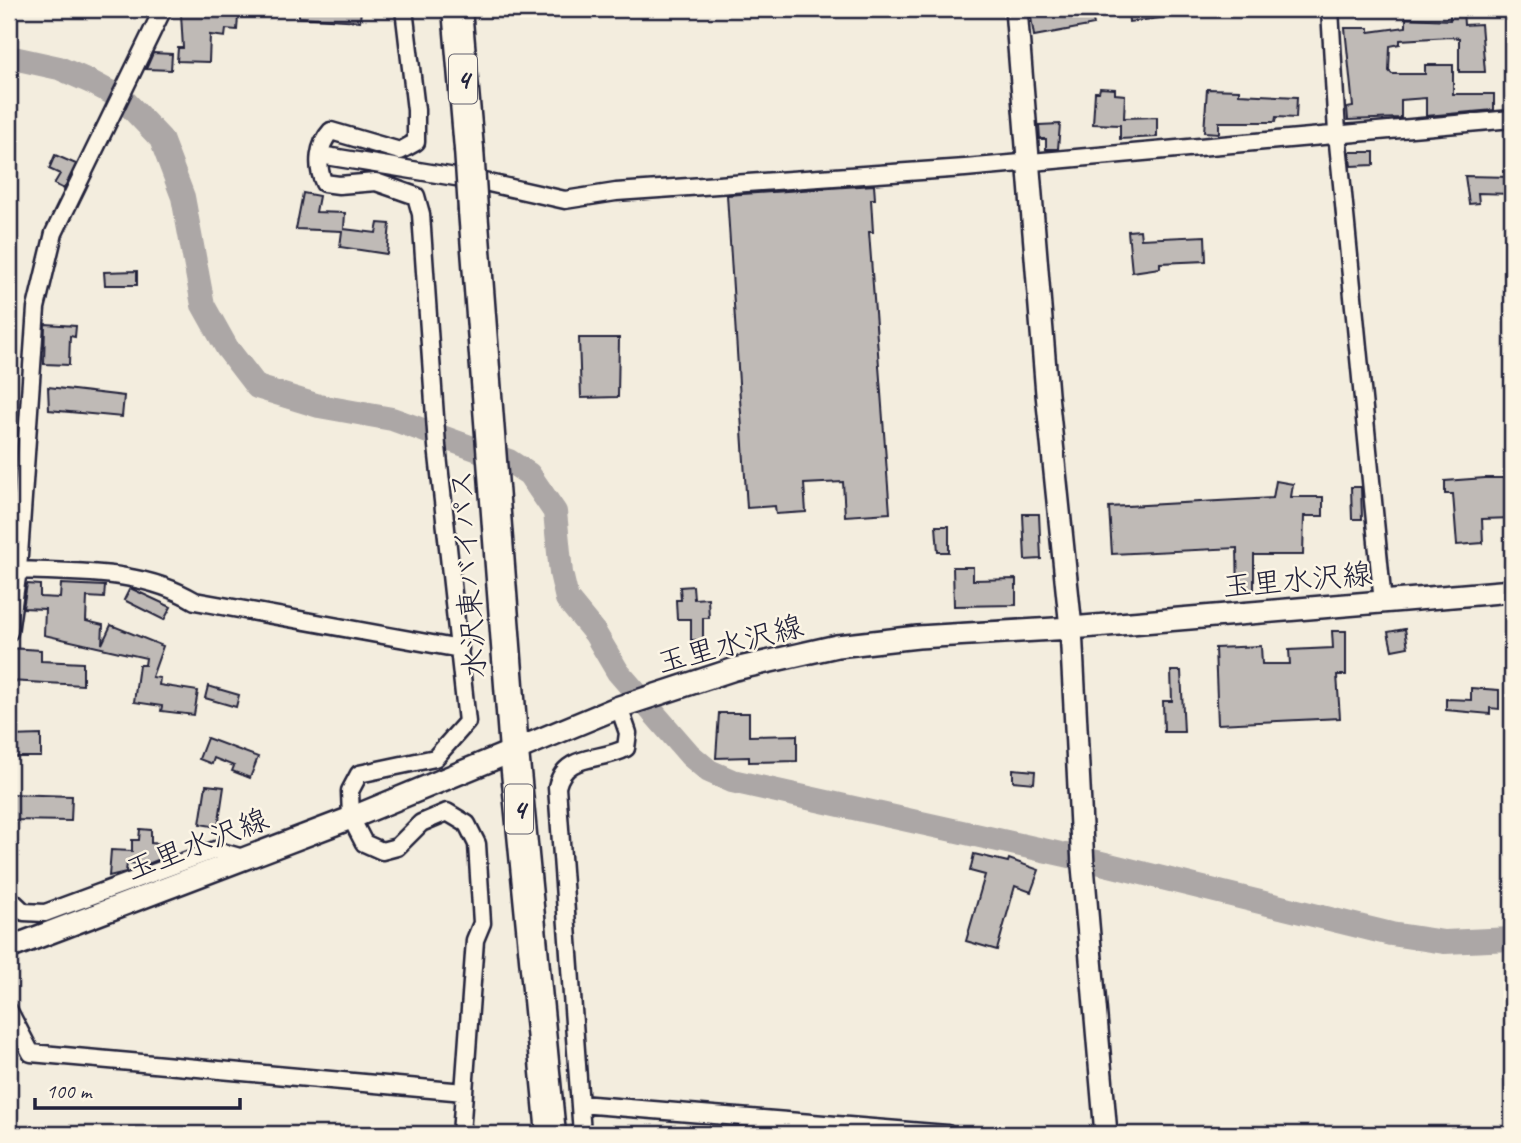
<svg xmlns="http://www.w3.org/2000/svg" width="1521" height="1143" font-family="Caveat,'Klee One',sans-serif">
  <rect width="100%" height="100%" fill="#f3edde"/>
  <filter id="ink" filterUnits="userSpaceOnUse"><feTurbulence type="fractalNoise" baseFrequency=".0143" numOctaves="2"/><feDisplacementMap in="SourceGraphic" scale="14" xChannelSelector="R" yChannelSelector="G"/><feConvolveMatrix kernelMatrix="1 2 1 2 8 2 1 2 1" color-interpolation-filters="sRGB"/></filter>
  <g filter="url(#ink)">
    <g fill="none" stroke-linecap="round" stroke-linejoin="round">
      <!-- river -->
      <path stroke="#aca7a6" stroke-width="24" d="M9 57 59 68 91 82 123 99 161 139 183 197 203 305 227 348 257 387 319 406 392 419 509 461 529 474 555 512 561 573 567 599 595 633 618 672 690 755 709 771 732 781 1097 862 1391 934 1444 942 1512 939"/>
    </g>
    <!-- building -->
    <path fill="#bfbab6" stroke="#22223b" stroke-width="2" d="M299 9H361L360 21 299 17Z
      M1050 9 1051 12 1091 9 1094 25 1034 36 1030 11Z
      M1128 9H1168L1169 17 1129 22Z
      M1463 10 1464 25 1481 24 1485 72H1459V38L1450 37 1400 40V44L1390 46 1389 71 1392 74H1425V65H1453V94H1494V110L1426 116V98L1401 100V118L1348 120 1347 108 1353 107 1345 28H1369V32L1406 27V18L1450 20V11Z
      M200 13 238 17 237 30 226 29 225 37 210 35 209 62 177 61 178 48H183L181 14Z
      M153 53 172 54 171 70 146 69Z
      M1100 88 1115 89V94L1125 95 1124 118 1157 117V137L1120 139V125L1093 124 1095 92H1099Z
      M1207 89 1239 90V94L1297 97 1296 118 1276 117 1275 122H1219V133L1204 132Z
      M1060 124 1058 149H1046V139H1040L1039 125Z
      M1349 152H1374V165L1351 166Z
      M55 155 76 164 64 189 54 184 60 174 49 169Z
      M1465 176 1512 177V194L1478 193 1479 203 1469 204Z
      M874 185 875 199H871L873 232H869L890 513 845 516 843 482 804 484 806 512 776 514 775 506 747 508 727 195Z
      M303 193 319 196 316 212 345 213 344 229 376 233 378 223 390 224 387 254 340 247 342 231 296 229Z
      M1140 230 1141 239 1205 236 1206 261 1160 263V268L1132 272 1128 231Z
      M137 271V285H105L104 272Z
      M45 324 76 326 75 337 70 336 69 365 44 364Z
      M579 338H619L618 397 581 398Z
      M48 387 124 396 122 417 49 410Z
      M1485 478H1512V518L1482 519 1483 543 1457 545 1453 494H1445V481Z
      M1276 481 1293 484 1291 497H1323V516H1304L1303 555H1254V592H1238L1237 548 1112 554 1109 507 1273 498Z
      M1351 487H1361L1362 519H1352Z
      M1023 514H1039L1041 559 1025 560Z
      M936 526H949V552H938Z
      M953 567H973V580L1016 579V605L954 606Z
      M27 584 40 585V597L60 598 61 584 105 586 104 598 87 597 86 621 103 625 102 644 111 625 163 646 152 677 160 678 159 685 198 691 194 715 161 711 162 706 134 702 139 665H145L146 658 44 635 45 609 23 608Z
      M693 586 694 599 708 598 709 618H703V640H691V619H677L676 600H681L680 587Z
      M130 588 171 607 164 620 124 600Z
      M1405 629 1408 647 1392 650 1388 632Z
      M1332 631H1346V675H1337L1340 718 1218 724 1215 648 1261 646 1262 664H1290L1289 650 1333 648Z
      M9 648 41 650V661L83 663V685L9 681Z
      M1171 671H1181L1184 732H1164L1163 701H1172Z
      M208 686 239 695 236 707 205 698Z
      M1471 688 1499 690V709L1490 708V714L1446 710V699L1471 700Z
      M719 713H749V736L797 735V761L749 762V757L716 758Z
      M41 735V757H9V736Z
      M207 738 258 757 250 778 232 771 234 766 214 758 212 764 199 759Z
      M1013 769 1035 771 1034 783 1013 781Z
      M206 785 224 787 218 827 200 824Z
      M9 794 72 796 71 821 9 820Z
      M140 829 151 830V843L165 844V857L148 864 127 863 126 872 109 876 111 850 132 851V840H139Z
      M974 854 1008 862 1009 859 1039 870 1031 892 1015 886 997 950 966 941 985 875 970 871Z"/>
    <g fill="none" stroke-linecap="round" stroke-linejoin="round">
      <!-- street casing -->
      <g stroke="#22223b" stroke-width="21">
        <path id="street" d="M404 9 416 110V142L400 151 331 131C318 145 316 166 324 183L339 185 376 182 416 196 421 214 437 446 467 722 435 758 359 774 350 791 351 818 364 843 382 851 397 847 421 823 447 812 467 824 477 844 482 923 475 940 461 1134
          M1330 9 1337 133 1383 603
          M320 155 480 181 565 200 616 192 965 168 1512 119
          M18 570C78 573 141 569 195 601L460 649
          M9 632 18 570 36 308 54 233 163 9
          M9 898 24 912 45 913 215 850 243 858
          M9 1011 31 1053 464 1092
          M580 1104 947 1134
          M582 1134 557 787C565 752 601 762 626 748L628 733 619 707"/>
      </g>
      <!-- secondary casing -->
      <g stroke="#22223b" stroke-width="26">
        <path id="secondary" d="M1016 9 1047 394 1071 628 1083 866 1106 1134
          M9 948 351 818 619 707 735 669 837 646 918 637 1071 628 1512 591"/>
      </g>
      <!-- highway casing -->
      <g stroke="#22223b" stroke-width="33">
        <path id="highway" d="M457 9 469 149
          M473 210 514 751 551 1134"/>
      </g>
      <!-- street -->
      <use href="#street" stroke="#fcf5e5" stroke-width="16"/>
      <!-- secondary -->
      <use href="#secondary" stroke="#fcf5e5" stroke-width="21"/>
      <!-- highway -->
      <use href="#highway" stroke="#fcf5e5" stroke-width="28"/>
      <!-- highway-bridge casing -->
      <g stroke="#22223b" stroke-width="33" stroke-linecap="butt">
        <path id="highway-bridge" d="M469 149 473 210"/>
      </g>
      <!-- highway-bridge -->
      <use href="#highway-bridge" stroke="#fcf5e5" stroke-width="28"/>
    </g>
  </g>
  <g text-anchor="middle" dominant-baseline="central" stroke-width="5" stroke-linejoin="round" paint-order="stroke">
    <!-- shield labels -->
    <g fill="#fcf5e5" stroke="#63616e" stroke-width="2">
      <rect x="449" y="54.5" width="28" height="49" rx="5"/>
      <rect x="505" y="784.5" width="28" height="49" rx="5"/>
    </g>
    <g font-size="28" font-weight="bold" fill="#22223b">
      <text x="463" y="79">4</text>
      <text x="519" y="809">4</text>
    </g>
    <!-- street labels -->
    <g font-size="30" fill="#22223b" stroke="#fcf5e5">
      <text transform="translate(468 574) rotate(-94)">水沢東バイパス</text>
      <text transform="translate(1297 580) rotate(-5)">玉里水沢線</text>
      <text transform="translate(730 644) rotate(-15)">玉里水沢線</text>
      <text transform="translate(197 844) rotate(-21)">玉里水沢線</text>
    </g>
  </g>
  <!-- margin -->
  <rect width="1521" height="1143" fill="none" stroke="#fcf5e5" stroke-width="35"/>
  <rect x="18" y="18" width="1486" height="1108" fill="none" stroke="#22223b" stroke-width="2.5" filter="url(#ink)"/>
  <!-- scale -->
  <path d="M35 1098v10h205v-10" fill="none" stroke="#22223b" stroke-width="3.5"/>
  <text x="46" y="1098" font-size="21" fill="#22223b" stroke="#fcf5e5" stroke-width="5" paint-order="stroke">100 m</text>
</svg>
